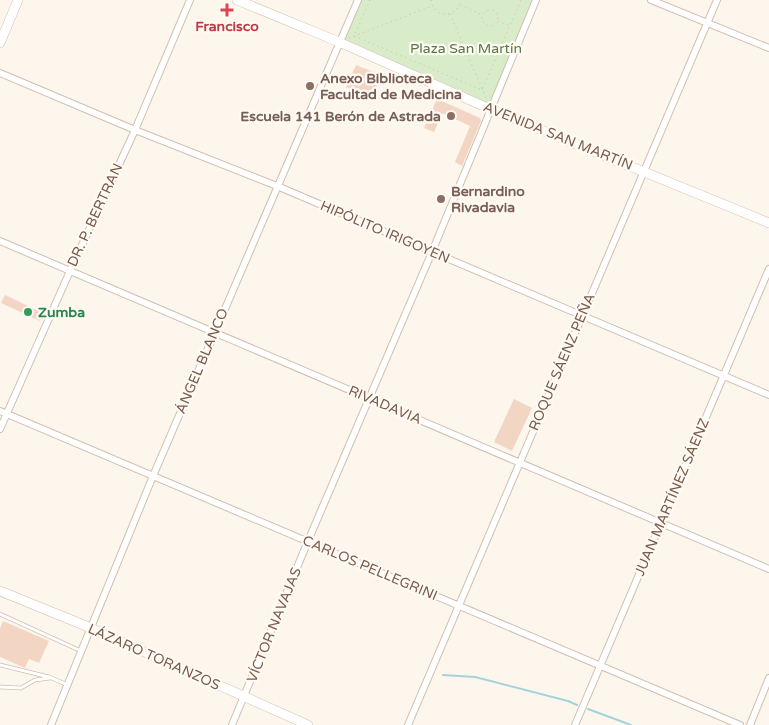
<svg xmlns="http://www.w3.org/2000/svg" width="769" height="725" font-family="'Varela Round',sans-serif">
  <rect width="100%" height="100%" fill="#fdf6ec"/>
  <!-- green -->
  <path fill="#d8ecc9" d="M358 0H536L490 109 339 42Z"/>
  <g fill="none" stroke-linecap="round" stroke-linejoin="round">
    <!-- stream -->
    <path stroke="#a5d3da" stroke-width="2" d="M443 675 475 677 568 701 577 705
      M588 709 631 725"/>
  </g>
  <!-- building -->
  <path fill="#f3d5c3" d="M356 65 381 75 372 98 346 87Z
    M437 99 480 118 481 121 462 166 455 162 470 126 442 113 434 132 424 128Z
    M5 295 43 313 40 321 1 303Z
    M514 399 532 408 512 451 494 442Z
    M3 621 49 641 39 663 29 659 25 668 0 657V629Z"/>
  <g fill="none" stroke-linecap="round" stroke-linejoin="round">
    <!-- service casing -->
    <g stroke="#d1beb0" stroke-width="4.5">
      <path id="service" d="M0 614 81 651
        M0 665 49 677 68 685
        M0 687 21 688 35 680 50 678"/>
    </g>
    <!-- minor casing -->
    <g stroke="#d1beb0" stroke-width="8">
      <path id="minor" d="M651 0 769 48
        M0 73 135 130 277 186 769 395
        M0 241 769 569
        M0 411 740 725
        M0 429 70 271 135 130 190 0
        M51 725 153 476 358 0
        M232 725 308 541 432 252 536 0
        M408 725 717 0
        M575 725 769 269
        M750 725 769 678"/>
    </g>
    <!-- secondary casing -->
    <g stroke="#d6c0b0" stroke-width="10">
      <path id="secondary" d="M237 0 339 42 490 109 769 223
        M0 43 18 0
        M0 591 91 628 308 725"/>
    </g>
    <!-- path -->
    <path stroke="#d9b8a5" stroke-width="1" stroke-dasharray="1 4" stroke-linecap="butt" d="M370 0 354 36 482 90 521 0
      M431 0C433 19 458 19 460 0
      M461 5 482 15
      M482 18a8 8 0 1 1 16 0a8 8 0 1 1-16 0Z
      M450 14 486 98
      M498 21 510 26
      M349 38 432 6"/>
    <!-- service -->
    <use href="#service" stroke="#fff" stroke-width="3"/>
    <!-- minor -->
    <use href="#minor" stroke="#fff" stroke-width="6"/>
    <!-- secondary -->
    <use href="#secondary" stroke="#fff" stroke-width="9"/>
  </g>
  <!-- markers -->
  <path fill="#e0444e" stroke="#fffaf3" stroke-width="2" d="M224.5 2.5h5v5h5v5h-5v5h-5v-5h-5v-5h5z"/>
  <g fill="#8d6e63" stroke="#fffaf3" stroke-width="2">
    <circle cx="310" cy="86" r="5"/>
    <circle cx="451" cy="116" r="5"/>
    <circle cx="441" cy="199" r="5"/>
  </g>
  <circle fill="#2e9e5b" stroke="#fffaf3" stroke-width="2" cx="28" cy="312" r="5"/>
  <g text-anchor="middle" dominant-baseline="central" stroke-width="4.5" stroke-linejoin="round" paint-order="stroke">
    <!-- health labels -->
    <g font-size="14" font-weight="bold" fill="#be3a42" stroke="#fffaf3">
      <text x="227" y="26">Francisco</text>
    </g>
    <!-- park labels -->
    <g font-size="14" fill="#537a41" stroke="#fffaf3">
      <text x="466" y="48">Plaza San Martín</text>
    </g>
    <!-- education labels -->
    <g font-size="14" font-weight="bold" fill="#785e54" stroke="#fffaf3" text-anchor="start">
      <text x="320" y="78">Anexo Biblioteca<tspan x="320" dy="16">Facultad de Medicina</tspan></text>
      <text x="441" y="116" text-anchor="end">Escuela 141 Berón de Astrada</text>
      <text x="451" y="191">Bernardino<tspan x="451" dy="16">Rivadavia</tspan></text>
    </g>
    <!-- street labels -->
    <g font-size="14" fill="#7a5c4d" stroke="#fffaf3">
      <text transform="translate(558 136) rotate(22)">AVENIDA SAN MARTÍN</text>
      <text transform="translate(95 215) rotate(-65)">DR. P. BERTRAN</text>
      <text transform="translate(385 232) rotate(23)">HIPÓLITO IRIGOYEN</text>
      <text transform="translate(202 361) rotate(-67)">ÁNGEL BLANCO</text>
      <text transform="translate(562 362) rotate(-67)">ROQUE SÁENZ PEÑA</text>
      <text transform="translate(385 405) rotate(23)">RIVADAVIA</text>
      <text transform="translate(672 497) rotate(-67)">JUAN MARTÍNEZ SÁENZ</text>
      <text transform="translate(370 568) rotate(23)">CARLOS PELLEGRINI</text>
      <text transform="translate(274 625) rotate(-68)">VÍCTOR NAVAJAS</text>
      <text transform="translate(154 657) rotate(24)">LÁZARO TORANZOS</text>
    </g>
    <!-- leisure labels -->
    <g font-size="14" font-weight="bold" fill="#27864d" stroke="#fffaf3" text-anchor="start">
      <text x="38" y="312">Zumba</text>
    </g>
  </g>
</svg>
